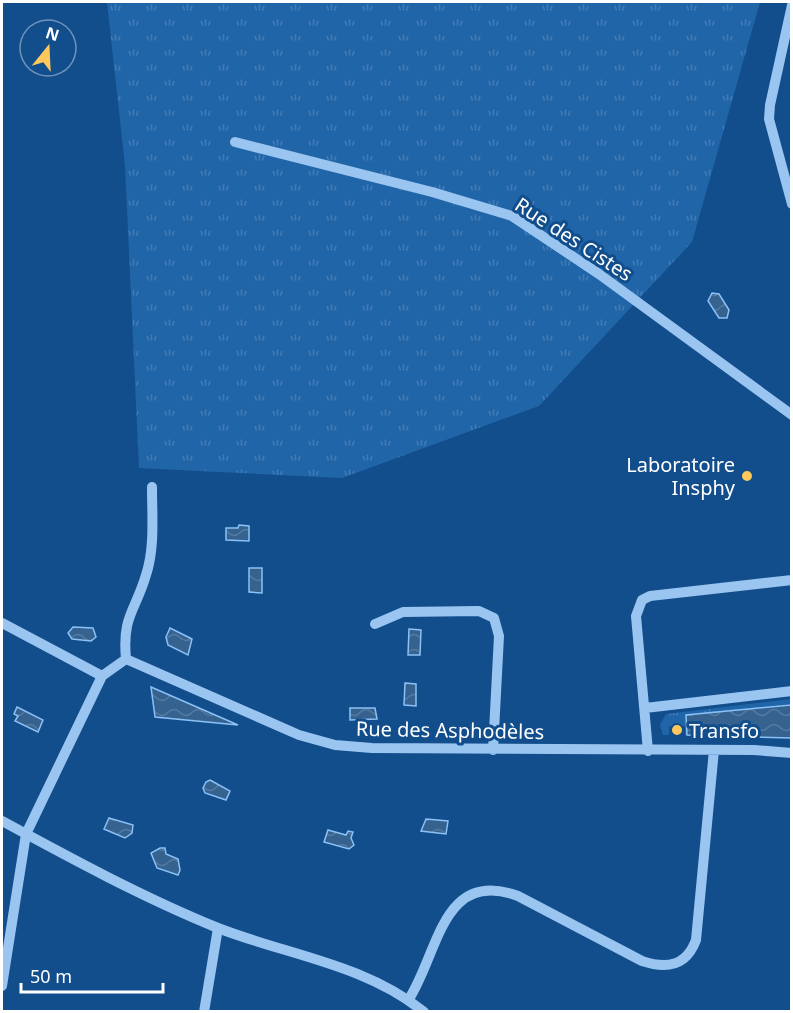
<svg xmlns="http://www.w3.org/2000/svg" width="793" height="1013" font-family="'Noto Sans',sans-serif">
  <defs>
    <pattern id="grass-tufts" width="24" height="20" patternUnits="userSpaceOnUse" patternTransform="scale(1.5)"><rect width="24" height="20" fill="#2165a9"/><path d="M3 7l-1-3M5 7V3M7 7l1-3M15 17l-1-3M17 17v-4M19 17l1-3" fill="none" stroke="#427cb6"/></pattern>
    <pattern id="water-waves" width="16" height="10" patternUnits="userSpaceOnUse" patternTransform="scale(1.5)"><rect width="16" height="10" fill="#366290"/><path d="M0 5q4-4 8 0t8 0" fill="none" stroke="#547aa1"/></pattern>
  </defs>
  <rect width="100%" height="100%" fill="#124d8c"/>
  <!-- grass -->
  <path fill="url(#grass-tufts)" d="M107 2H760L692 242 539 406 342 478 139 468 125 166Z
    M791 699V738L685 735V726H669V735H663L660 725 666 714Z"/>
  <!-- water -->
  <path fill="url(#water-waves)" stroke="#8bc1f5" stroke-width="1.5" d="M712 293 719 294 729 310 727 318H719L708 301Z
    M239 525 249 526V541L226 540V528H238Z
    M249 568H262V593L249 592Z
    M73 627 93 628 96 637 91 641 72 639 68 633Z
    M170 628 192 639 188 655 168 645 166 637Z
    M409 629 421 630 420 655H408Z
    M405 683 416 684V706L404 705Z
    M151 687 238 725 155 717Z
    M791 705V738L687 735 686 715Z
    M17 707 43 720 38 732 15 721 18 716 14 714Z
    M350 708H375L377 719 350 720Z
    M210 780 230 791 226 800 205 793 203 788 206 782Z
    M109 818 133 825 132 833 125 838 104 829Z
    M426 819 448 821 446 834 421 831Z
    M328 830 346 835 348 831 353 832 351 838 354 845 349 849 324 842Z
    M160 848H165L166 854 178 859 180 870 178 875 157 868 151 853Z"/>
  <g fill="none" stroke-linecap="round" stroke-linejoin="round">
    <!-- minor -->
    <path stroke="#9ac5f1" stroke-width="10" d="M792 5 770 105 769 119 792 204
      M235 142 432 192 512 216 599 274 792 415
      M2 623 102 676
      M375 624 403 612 479 611 494 618 499 636 493 750
      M126 659 299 735 335 745 372 748 754 750 792 753
      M645 708 792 691
      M648 751 636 616 642 600 650 596 792 580
      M2 821C72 859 144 898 218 928 287 955 365 964 424 1012
      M2 986 26 834 102 676 126 659C122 616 135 612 146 575 155 548 152 516 152 487
      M409 999C439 952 442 868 518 896L642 961C666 969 686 967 696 940L714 750
      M204 1012 218 928"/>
  </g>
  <!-- markers -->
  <g fill="#ffc85a" stroke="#124d8c" stroke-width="2">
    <circle cx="747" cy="476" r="6"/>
    <circle cx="677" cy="730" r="6"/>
  </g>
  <g text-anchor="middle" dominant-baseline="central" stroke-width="6" stroke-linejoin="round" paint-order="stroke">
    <!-- street labels -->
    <g font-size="20" fill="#fff" stroke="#124d8c">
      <text transform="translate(574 239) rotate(33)">Rue des Cistes</text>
      <text transform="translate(450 730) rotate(1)">Rue des Asphodèles</text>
    </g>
    <!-- poi labels -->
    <g font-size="20" fill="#fff" stroke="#124d8c" text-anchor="end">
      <text x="735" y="464">Laboratoire<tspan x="735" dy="23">Insphy</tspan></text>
      <text x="689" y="730" text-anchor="start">Transfo</text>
    </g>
  </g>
  <!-- border -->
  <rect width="793" height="1013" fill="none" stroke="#ffffff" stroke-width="6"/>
  <!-- north arrow -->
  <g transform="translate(48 48) rotate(18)"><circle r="28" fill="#124d8c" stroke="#7194ba" stroke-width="1.5"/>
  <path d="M0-4.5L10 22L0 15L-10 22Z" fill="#ffc85a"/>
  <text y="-9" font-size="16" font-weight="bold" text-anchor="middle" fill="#ffffff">N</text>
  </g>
  <!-- scale -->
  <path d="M21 983v9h142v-9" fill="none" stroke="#ffffff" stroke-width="3"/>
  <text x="30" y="983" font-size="18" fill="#ffffff" stroke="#124d8c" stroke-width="4.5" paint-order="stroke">50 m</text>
</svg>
